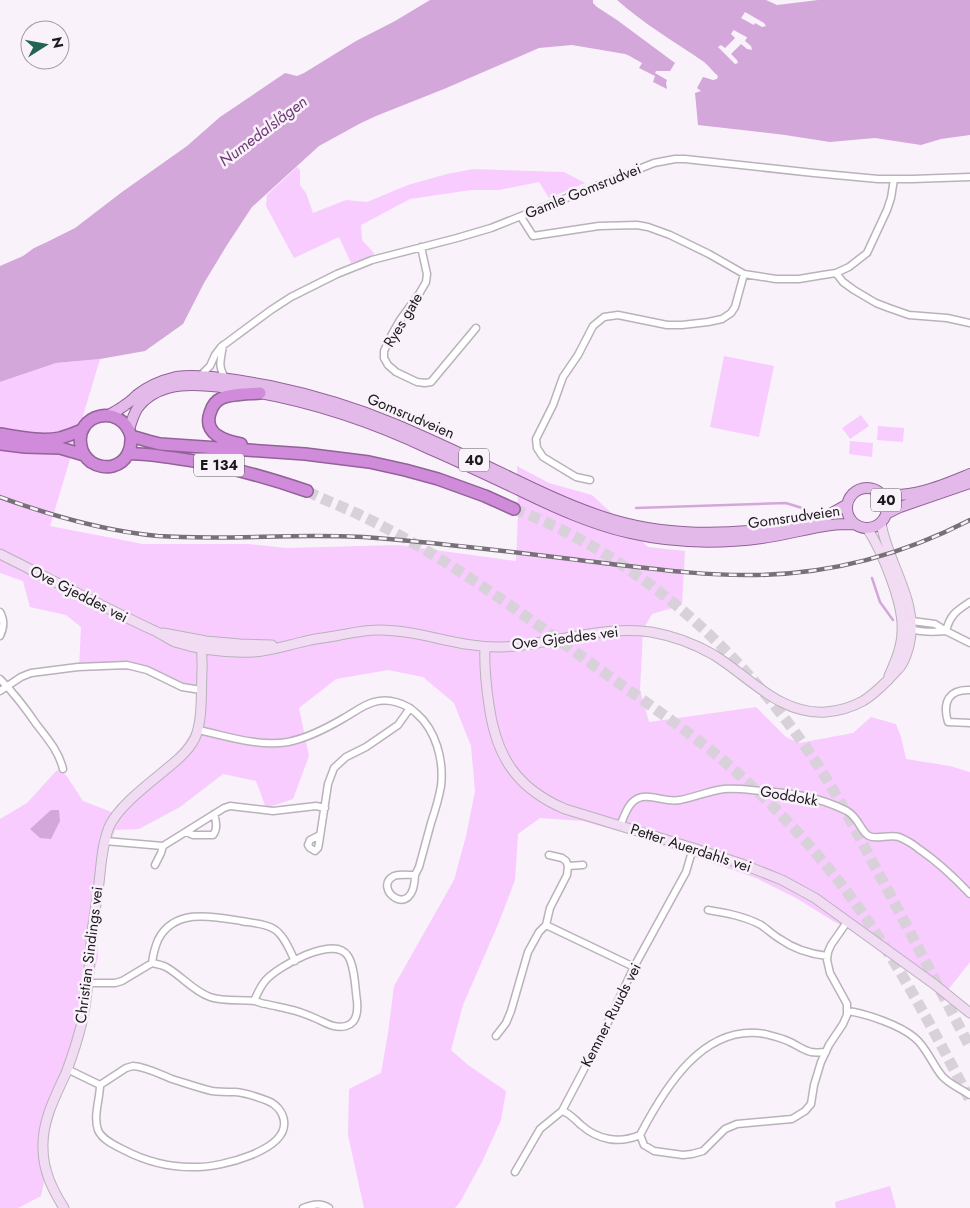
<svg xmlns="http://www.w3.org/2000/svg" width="970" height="1208" font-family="Jost,sans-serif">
  <rect width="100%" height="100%" fill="#faf2fb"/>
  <!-- green -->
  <path fill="#f8ccfe" d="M297 167 300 170V185L306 193 313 213 346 200 367 202 408 185 447 174 473 169 564 172 585 183 549 198 539 182 499 190H471L410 199 361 225 362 240 374 253 373 256 351 263 339 237 294 258 266 206 267 195Z
    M724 356 774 366 759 437 710 427Z
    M100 359 50 526 143 544H249L286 548 398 545 516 561 518 516 517 466 549 483 592 495 648 547 685 551 682 605 652 614 643 630 640 690 649 722 756 707 786 737 799 743 853 733 871 717 896 724 901 737 906 759 950 766 970 772V962L944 995 873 942 833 921 796 898 756 878 625 833 583 821 540 818 518 834 515 880 499 922 463 1005 451 1050 468 1065 506 1091 501 1120 482 1162 460 1202 455 1208H364L348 1135 349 1089 381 1073 388 1033 394 986 454 880 466 836 475 791 471 746 454 703 423 677 388 670 336 679 299 708 309 756 293 799 266 808 256 781 223 774 180 807 139 829 115 830 103 865 95 911 98 956 88 1001 48 1132 45 1178 41 1196 18 1208H0V819L27 803 57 770 66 775 83 801 117 814 165 766 182 747 195 727 199 691 180 688 140 671 79 668 81 627 66 615 30 607 23 581 0 573V382L56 363Z
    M861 415 869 426 850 439 842 428Z
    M878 426 904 428 903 442 877 440Z
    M850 441 873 443 872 457 849 454Z
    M890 1186 896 1208H836L835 1202Z"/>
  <!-- water -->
  <path fill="#d3a7da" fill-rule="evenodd" d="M430 0H593V3L597 7 617 20 675 63 670 71H656L655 73 667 80 666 83 667 89 653 82 655 76 639 68 642 63C636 60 631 56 625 54L572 45 539 48 444 89 376 116 359 124 319 146 252 207 227 245 204 283 183 324 145 351 100 359 56 363 0 382V266L23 256 34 248 47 242 75 228 122 192 187 146 220 117 285 73 297 76 304 73 356 41 395 21Z
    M617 0H766L777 5 818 0H970V135L941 139 921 145 875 138 830 142 785 135 698 125 695 93 701 91 697 88 703 77 713 80 717 79 718 76C713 72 709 66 704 62 675 42 644 24 617 0ZM745 12 764 23 766 26 762 27 755 23 745 41 751 46 752 50 747 49 741 44 731 54 737 60 738 63 735 64 718 47 721 45 725 48 735 38 731 34Z
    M51 810H59L60 821 51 839 40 838 30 829Z"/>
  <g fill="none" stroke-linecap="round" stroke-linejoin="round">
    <!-- stream -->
    <path stroke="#d3a7da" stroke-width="2.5" d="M636 508 786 503 802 508
      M872 578 880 602 893 620"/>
    <!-- river -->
    <path stroke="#d3a7da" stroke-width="14" d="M693 0 767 40"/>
    <!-- highway-tunnel -->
    <path stroke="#d9d1da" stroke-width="11" stroke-dasharray="11 5.5" stroke-linecap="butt" d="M307 491C324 500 341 506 358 514 381 525 405 538 427 551 489 588 547 632 606 674 644 701 682 727 718 756 757 789 793 825 825 864 885 936 927 1018 970 1100
      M514 509C530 515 546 522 562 530 661 580 744 658 807 749 835 789 857 833 880 876 911 933 940 990 970 1047"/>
    <!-- street casing -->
    <g stroke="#b9b2ba" stroke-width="9">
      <path id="street" d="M521 217 533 236 599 226 637 225 648 227 670 235 709 254 744 274 776 279H799L823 275 836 273 849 267 867 253 887 210 891 198 894 179
        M421 247 427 274 426 282 419 294 400 320 392 334 384 351V358L388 365 396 372 417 382 425 383 431 382 476 328
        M836 273 843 282 854 290 876 303 889 308 909 315 947 318 970 323
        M223 345C221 360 217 366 226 379
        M200 376 210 366 215 355 221 347 271 310 291 297 337 274 372 260 457 238 491 228 654 163 675 159H685L814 173 878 179H912L970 177
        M590 480 576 477 543 457 537 448 536 439 553 405 563 377 578 355 593 326 604 317 618 315 667 325H682L708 322 722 319 731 313 735 307 744 274
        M0 612C4 619 4 628 0 636
        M907 623 912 621 935 624 946 631 970 643
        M902 625C915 633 932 632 946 631
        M946 631C950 615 956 611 970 602
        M0 679C14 693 26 709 37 725 48 739 59 752 63 769
        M970 690C949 689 942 702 948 722L970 723
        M0 691 21 677 31 673 78 667 127 665 147 670 182 687 201 690
        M198 730C227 736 258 747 288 742 308 738 327 728 344 718 353 713 363 705 374 702 389 698 405 703 416 713 436 730 444 760 441 786 439 798 435 811 431 823 427 838 423 852 419 867L415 875C408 875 400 874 394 876 371 888 414 923 415 875
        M620 826C626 811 631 794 650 797 660 798 669 802 680 800 695 797 709 791 724 789 737 788 750 790 762 791 793 793 819 797 847 811 859 818 861 832 869 836 877 840 889 834 899 837 906 840 913 844 919 849 938 862 954 877 970 894
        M187 832 193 835H213C218 829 216 820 214 814
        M320 835 310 840 308 845 310 848 315 851 318 848 319 843 328 784 334 768 346 757 366 747 398 725 410 708
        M105 841 163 846 224 808 230 806 273 811 316 806 325 808
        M155 865 161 853 163 846
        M568 866 583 865
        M708 910C726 913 744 916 761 925 767 929 773 935 780 939 794 949 810 954 827 956
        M546 925 634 967
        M152 963C153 955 155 947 158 940 174 908 212 916 241 921 251 923 265 923 274 929 284 935 290 951 295 961
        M88 983H115L122 981 152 963C157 964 162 965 166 967 182 976 193 991 210 997 225 1002 240 999 255 1001 259 1002 262 1004 266 1004 273 1006 281 1007 288 1009 298 1011 308 1015 317 1019 326 1023 335 1029 346 1026 357 1023 358 1011 357 1001 355 988 355 967 348 956 334 934 277 967 265 981 260 987 257 994 254 1001
        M848 1011C867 1014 900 1025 915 1038 927 1048 932 1064 942 1076 949 1084 961 1089 970 1095
        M496 1036 506 1023 511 1011 528 952 539 932 546 925 550 908 567 875 568 866 566 861 562 858 549 855
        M133 1066C147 1067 159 1074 172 1079 185 1083 199 1088 212 1091 220 1092 227 1092 235 1092 246 1093 258 1097 268 1101 276 1104 283 1112 284 1121 288 1151 220 1167 198 1167 172 1168 147 1162 124 1150 116 1146 102 1140 98 1130 93 1116 100 1099 100 1085L126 1068Z
        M67 1069 100 1085
        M562 1111C570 1113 575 1120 581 1125 598 1140 619 1144 640 1135 664 1089 703 1023 765 1034 773 1036 782 1038 790 1042 797 1045 803 1050 811 1052 816 1053 821 1052 826 1052
        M640 1135 644 1145 654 1151 683 1155 692 1154 703 1151 725 1129 737 1124 792 1119 805 1111 811 1104 814 1085 821 1062 829 1045 843 1024 847 1015V1004L830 973 827 960 828 952 831 945 847 922
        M515 1172 540 1129 562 1111 602 1035 634 967 686 872 693 848
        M303 1208C312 1205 320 1202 329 1208"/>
    </g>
    <!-- secondary casing -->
    <g stroke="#b9b2ba" stroke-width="11">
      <path id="secondary" d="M867 528C882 551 904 604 902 631 902 647 895 662 889 676
        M0 554C52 580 103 607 155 631 162 634 168 639 175 642 200 650 227 653 253 652 270 651 285 646 302 642 313 639 324 638 335 636 350 633 365 630 379 630 421 630 459 648 501 647 552 645 600 625 651 632 674 636 695 644 714 655 751 678 780 715 826 712 839 711 852 707 863 701 873 695 881 687 889 679 892 675 897 671 900 667 905 661 907 653 909 646 920 602 888 565 881 523
        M163 633 206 641 240 644 272 645
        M485 647C484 667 486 685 489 705 496 756 516 788 565 809L693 848 742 864 782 880 815 898 934 984 970 1013
        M64 1208C52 1189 43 1170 43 1148 42 1121 55 1097 66 1073 72 1057 78 1039 82 1022 89 993 89 962 92 932 94 916 97 899 99 883 101 865 102 845 109 827 119 805 151 782 170 766 180 758 190 749 195 738 203 720 201 690 202 670 203 658 199 653 206 641"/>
    </g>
    <!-- primary casing -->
    <g stroke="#916398" stroke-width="12">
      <path id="primary" d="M109 415C114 412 120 409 125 405 130 402 133 399 137 395 148 386 163 380 176 377 202 373 244 381 270 386 313 395 356 408 397 425 439 443 481 463 522 483 551 497 581 511 613 520 657 533 703 535 749 531 771 529 805 525 826 516 833 513 839 509 846 505
        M129 429C132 421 134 411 140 405 162 380 198 384 228 388 299 397 367 419 432 450 462 463 491 477 521 491 556 508 591 524 630 533 673 543 718 544 762 538 785 535 808 528 831 525 839 524 846 524 854 524
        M847 508a20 20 0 1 1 40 0a20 20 0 1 1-40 0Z
        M882 494C912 499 943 485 970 474
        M886 514 900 507 970 483"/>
    </g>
    <!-- highway casing -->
    <g stroke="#916398" stroke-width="14">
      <path id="highway" d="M0 434C19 437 41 442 60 438 67 436 75 433 82 430
        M131 436C132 449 127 462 113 466 106 468 97 466 91 462 86 458 82 453 81 446 74 414 121 402 131 436L148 441 160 444 305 454 369 462 405 470 438 479 485 496 514 509
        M0 444 25 447 60 448 84 455
        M241 444C225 441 203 434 210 413 212 406 215 401 222 398 231 394 249 394 260 393
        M128 454C143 453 158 456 174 458 221 464 263 476 307 491"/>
    </g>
    <!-- street -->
    <use href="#street" stroke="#fff" stroke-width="6"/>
    <!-- secondary -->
    <use href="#secondary" stroke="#f1dcf4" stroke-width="9"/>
    <!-- primary -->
    <use href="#primary" stroke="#e3b9e9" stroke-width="10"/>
    <!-- highway -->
    <use href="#highway" stroke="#d08bda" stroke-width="11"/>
    <!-- rail casing -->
    <g stroke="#767176" stroke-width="4.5">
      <path id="rail" d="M0 497C52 516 104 531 158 536 231 541 304 532 376 538 452 544 528 554 603 563 654 569 705 576 756 575 831 574 904 554 970 520"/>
    </g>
    <!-- rail -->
    <use href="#rail" stroke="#faf2fb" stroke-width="2.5" stroke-dasharray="8" stroke-linecap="butt"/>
  </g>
  <g text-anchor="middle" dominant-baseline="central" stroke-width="5" stroke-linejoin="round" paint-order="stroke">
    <!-- shield labels -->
    <g fill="#faf2fb" stroke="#5f5a5f" stroke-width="1">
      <rect x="459" y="448.5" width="30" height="23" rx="4"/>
      <rect x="194" y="453.5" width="50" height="23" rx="4"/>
      <rect x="871" y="488.5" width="30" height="23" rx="4"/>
    </g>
    <g font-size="14" font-weight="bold" fill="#1c191c">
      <text x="474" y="460">40</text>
      <text x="219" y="465">E 134</text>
      <text x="886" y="500">40</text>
    </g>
    <!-- street labels -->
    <g font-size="15" fill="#1c191c" stroke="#faf2fb">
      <text transform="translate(583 191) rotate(-22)">Gamle Gomsrudvei</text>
      <text transform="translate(403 320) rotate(-59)">Ryes gate</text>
      <text transform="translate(411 416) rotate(23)">Gomsrudveien</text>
      <text transform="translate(794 517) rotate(-8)">Gomsrudveien</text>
      <text transform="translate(79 594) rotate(27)">Ove Gjeddes vei</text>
      <text transform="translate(565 638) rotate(-7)">Ove Gjeddes vei</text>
      <text transform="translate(789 796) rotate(10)">Goddokk</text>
      <text transform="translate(691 848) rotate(18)">Petter Auerdahls vei</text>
      <text transform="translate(89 955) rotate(-83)">Christian Sindings vei</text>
      <text transform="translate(611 1015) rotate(-63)">Kemner Ruuds vei</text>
    </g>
    <!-- water labels -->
    <g font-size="16" font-style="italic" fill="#6e3977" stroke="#faf2fb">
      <text transform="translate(263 131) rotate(-37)">Numedalslågen</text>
    </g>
  </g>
  <!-- north arrow -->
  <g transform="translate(45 45) rotate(79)"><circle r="24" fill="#faf2fb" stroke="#a19ba2"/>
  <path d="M0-4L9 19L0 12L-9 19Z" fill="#226555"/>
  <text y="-8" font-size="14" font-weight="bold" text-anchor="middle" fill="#1c191c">N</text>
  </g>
</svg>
